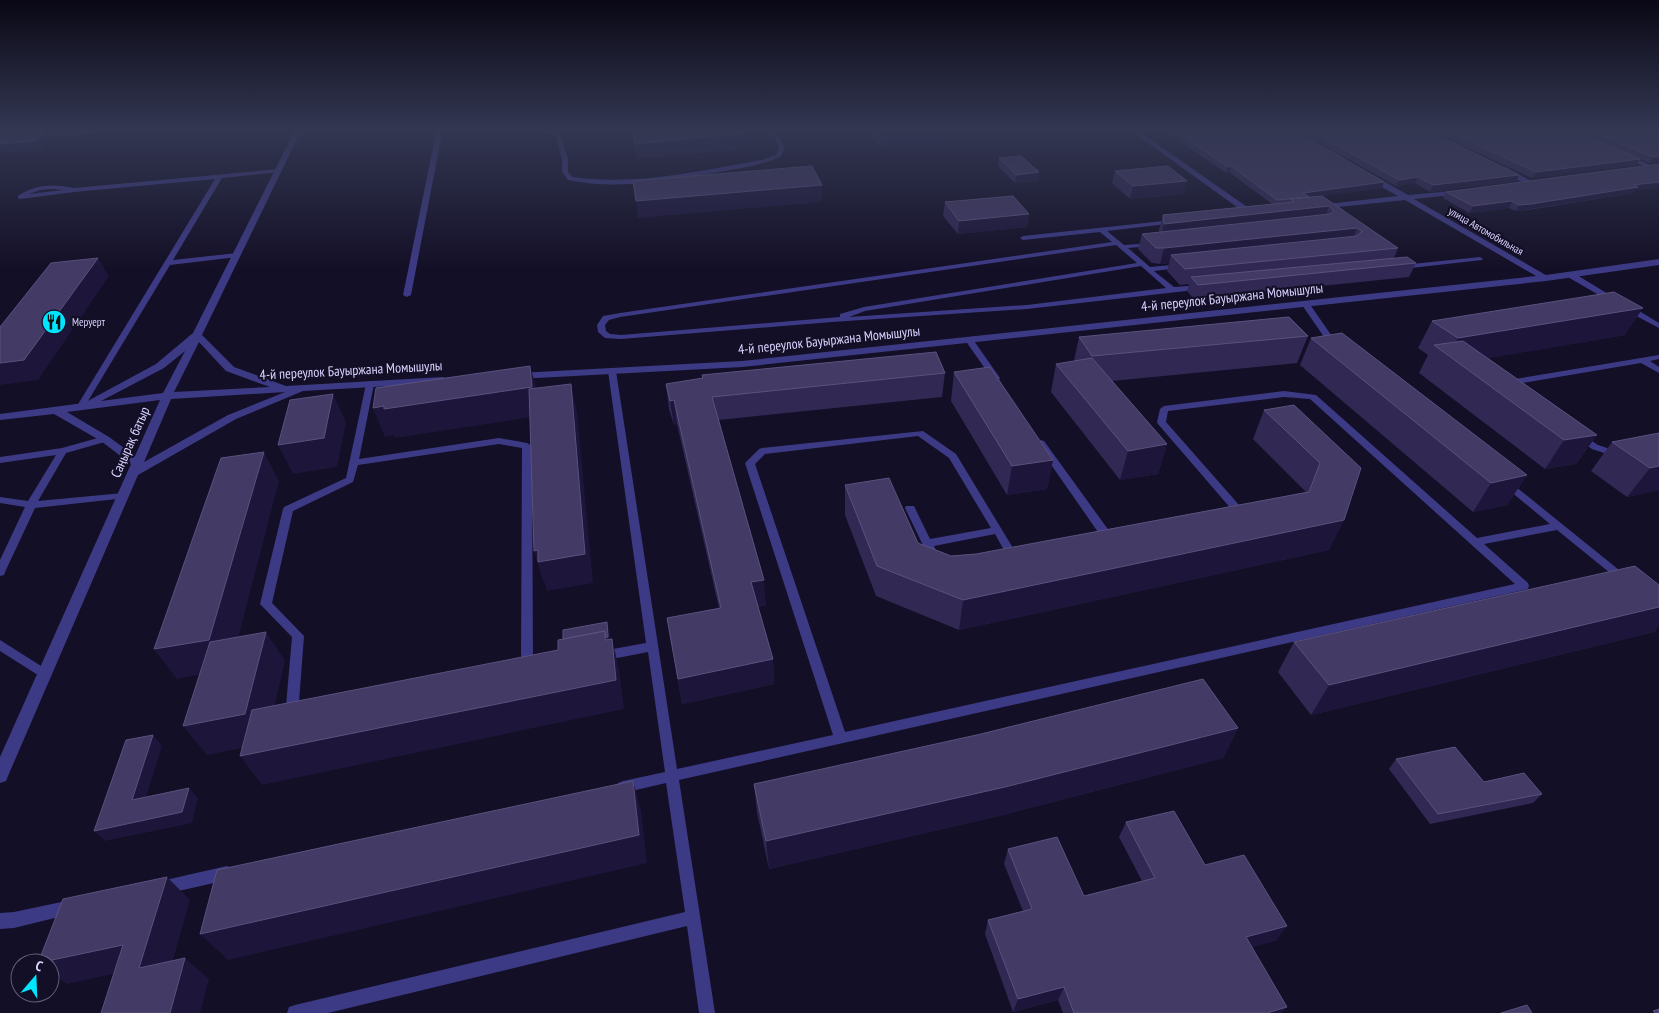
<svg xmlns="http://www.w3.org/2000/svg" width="1659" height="1013" font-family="'PT Sans Narrow',sans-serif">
  <rect width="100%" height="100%" fill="#130f26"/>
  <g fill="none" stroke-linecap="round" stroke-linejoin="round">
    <!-- service -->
    <path fill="#3d3a85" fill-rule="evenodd" d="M437 128H443L411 295 407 297 403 295Z
      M536 128H541L547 130 614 128 612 130 560 133 568 159V172L572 177C636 186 699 171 762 160L776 155 779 148 774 136 762 128C775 128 780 137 785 148L780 157C759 166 736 169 713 173 665 181 616 190 568 180L562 172V159L555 133H544Z
      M1626 154 1652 166 1653 167 1648 168 1624 157 1623 156Z
      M279 169 281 170V172L222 178 173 260 237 253 240 255 237 257 170 265 85 406 81 409 78 408 77 406 215 179 74 192 20 199 18 198V196C36 184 54 184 74 188ZM52 189 63 190 29 194 40 190Z
      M1173 220 1175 221V223L1107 231 1124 245 1153 243 1154 244 1151 246 1128 248 1150 267 1182 264 1183 266 1179 268 1154 271 1174 287 1201 285H1204V289L1027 309 832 322 621 339 605 338 598 332 597 325 603 316 620 313 1112 242 1100 232 1023 240 1020 238 1023 236ZM1116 245 1137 263 864 307 840 314V317L621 335 610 334 606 331 605 325 609 320 620 317ZM1141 266 1166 288 1027 305 849 317 865 311Z
      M1480 257 1483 259 1482 260 1402 269 1398 267 1402 265Z
      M1566 272H1572L1618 300 1617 302H1611L1566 276Z
      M1303 303H1309L1338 345 1337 347H1331L1302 305Z
      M1625 306H1631L1659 323V328L1625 310Z
      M966 338H972L1000 378 999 380H993L965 340Z
      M1659 355V359L1650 361 1659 367V373L1641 363 1522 383V394H1516L1514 381 1515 379Z
      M612 368 616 371 677 769 833 735 745 463 759 449 762 448 923 431 956 454 1019 558 1018 561H1010L995 534 934 546 941 561 940 564H932L905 508 906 506H914L930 539 991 528 949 458 918 436 765 454 755 464 845 732 1515 584 1310 399 1284 397 1168 411 1166 422 1247 514 1248 516 1243 519 1239 518 1158 424 1157 422 1160 409 1164 406 1284 391 1316 395 1477 538 1550 524 1504 486 1502 484 1507 481 1510 482 1629 578 1628 581H1620L1557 530 1484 544 1528 583 1529 586 1528 589 679 780 715 1013H699L687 926 328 1013H287L289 1007 295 1005 685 912 666 783 623 793 618 791 616 787 618 783 623 781 665 772 648 652 602 661 598 659 596 656 598 653 602 651 646 643 608 371Z
      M370 381 374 384 359 459 499 438 527 443 532 446 533 667 531 670 527 672 523 670 521 667 522 448 499 444 358 465 353 482 293 511 272 603 304 636 299 702 303 703 305 707 303 711C298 713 293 712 288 710L286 706 292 637 260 604 283 509 284 507 346 478 366 384Z
      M1581 434 1598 445 1622 453 1624 455 1619 458 1592 449 1578 439 1576 437Z
      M105 436 110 439 108 441 66 453 38 501 123 493 126 494 128 496 126 498 35 508 5 572 4 575 0 576V560L25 507 0 503V497L28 501 56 455 0 463V457L62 448Z
      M1041 440 1044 441 1115 539 1116 542 1115 545H1107L1036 443Z
      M0 640 49 671 51 674 49 677 45 679 41 677 0 651Z
      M227 866 232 868 234 873 232 878 227 880 161 895 156 893 154 888 156 883 161 881Z
      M71 900 76 902 78 907 76 912 71 914 14 928 0 929V913L14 912Z"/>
    <!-- minor -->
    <path fill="#3d3a85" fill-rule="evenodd" d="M113 128H136L133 130 0 141V137Z
      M1127 128H1134L1253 211 1261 213 1257 215H1248Z
      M1499 167H1505L1533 182 1526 184 1499 171Z
      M1367 175H1373L1408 195 1464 190 1465 192 1461 194 1414 199 1551 278 1549 280H1543L1405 200 1319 209 1315 207 1319 205 1398 196 1367 179Z"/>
    <!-- tertiary -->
    <path fill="#3d3a85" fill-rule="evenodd" d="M299 128H306L299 135 202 335 234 367 286 386 443 377 448 380 443 383 303 391 236 419 138 475 8 776 6 781 0 783V757L131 464 101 441 54 414 0 420V414L84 403 156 364 193 333 293 134ZM199 342 226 371 270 387 174 392ZM185 351 163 393 101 401 164 368ZM285 392 228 415 144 462 171 399ZM160 400 135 456 109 437 67 412Z
      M1659 259V265L1546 281 742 367 518 379 513 376 518 373 742 361 1546 275Z"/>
  </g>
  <!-- wall -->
  <path fill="#312854" d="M630 128H745L748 133 749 148 637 159Z
    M865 128H968L967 139 880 147Z
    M1161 128H1291L1382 188 1321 196 1398 248 1394 258 1416 263 1409 277 1194 299 1187 291 1189 284 1180 285 1167 271 1169 263 1160 264 1152 263 1138 249 1142 234 1159 232V230L1163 215 1272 204 1229 172 1226 173Z
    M1293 128H1423L1519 175 1516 181 1430 192 1415 183 1396 186Z
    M1426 128H1659V162L1649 163 1640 159 1636 165 1532 178Z
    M999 158 1039 172 1038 181 1015 183 998 166Z
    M1659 164V188L1635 190 1634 193 1528 210 1516 211 1509 208 1469 213 1443 198 1446 192Z
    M1115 171 1184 194 1130 199 1112 183Z
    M945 202 1029 214 1027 227 958 234 943 216Z
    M1432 321 1625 335 1488 358 1597 435 1576 464 1545 469 1419 373 1428 355 1418 348Z
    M1308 336 1297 363 1112 381 1167 444 1158 474 1120 480 1051 392 1056 364 1074 361 1079 337Z
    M1311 338 1527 475 1507 505 1473 512 1300 365Z
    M954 372 1053 460 1047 489 1007 495 951 401Z
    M945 373 942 397 719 420 766 605 758 607 773 659 774 684 682 704 667 618 719 608 677 424 674 425 669 409 666 384Z
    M1264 410 1361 468 1329 550 959 630 876 596 845 515V485L918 543 951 556 976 554 1306 492 1253 439Z
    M1659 433V490L1627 497 1591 471 1612 442Z
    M1659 585V626L1654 632 1311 715 1278 672 1294 642Z
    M1238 728 1223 758 999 816 769 869 757 812 754 784Z
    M1396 759 1484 782 1542 794 1533 803 1430 824 1389 769Z
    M1126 822 1205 865 1277 940 1252 947 1282 1013H1063L1058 1000 1013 1012 985 934 988 920 1023 911 1004 864 1008 849 1084 896 1142 881 1119 837Z"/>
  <!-- shaded-wall -->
  <path fill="#1d163a" d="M0 128H17L8 134 0 136Z
    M18 128H61L59 130 47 131 51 139 41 150 0 153V144L22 133Z
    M924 128H968L967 139 880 147 881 132Z
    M748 133 749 148 637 159 635 144Z
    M1659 156V162L1649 163 1653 157Z
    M1640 159 1636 165 1532 178 1536 172Z
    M1231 166 1229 172 1226 173 1228 167Z
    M1039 172 1038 181 1015 183 1016 175Z
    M1519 175 1516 181 1430 192 1433 185Z
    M1418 177 1415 183 1396 186 1399 180Z
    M1187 181 1184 194 1130 199 1133 186Z
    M1384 182 1382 188 1308 198 1303 193Z
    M1659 182V188L1635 190 1634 193 1516 211 1519 205 1633 185Z
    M822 185V202L638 218 636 201Z
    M1512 201 1509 208 1469 213 1473 206Z
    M1329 206 1324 221 1160 239 1164 224Z
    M1029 214 1027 227 958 234 959 221Z
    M1357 228 1351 243 1171 255 1169 263 1160 264 1164 248Z
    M98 258 109 276 38 380 0 385V363Z
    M1643 308 1625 335 1459 363 1448 356 1458 338Z
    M530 366 538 394 539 416 395 438 394 435 385 437 373 408Z
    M571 384 577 412 593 583 547 591 544 581H543L534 551Z
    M333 394 346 422 337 467 293 474 278 445Z
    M674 400 677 424 674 425 670 401Z
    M1597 435 1576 464 1545 469 1564 440Z
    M1167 444 1158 474 1120 480 1128 451Z
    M264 452 279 481 230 669 177 679 154 649Z
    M1053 460 1047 489 1007 495 1012 466Z
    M1659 466V490L1627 497 1650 468Z
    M1527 475 1507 505 1473 512 1491 483Z
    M1344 520 1329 550 959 630 963 600Z
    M764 580 766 605 753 608 751 582Z
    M1659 607V626L1654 632 1311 715 1329 685Z
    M607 622 610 633 611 648 567 657Z
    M266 632 285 661 266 743 207 755 183 726Z
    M612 639 619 669 624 709 262 785 240 756Z
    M773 659 774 684 682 704 678 679Z
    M1238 728 1223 758 999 816 769 869 766 841Z
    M153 735 162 746 142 810 132 800Z
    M633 781 641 810 647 863 228 960 200 934Z
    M189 788 198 798 192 823 105 841 94 831Z
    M167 877 190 900 165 988 139 968 67 984 50 971V963H38Z
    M1287 926 1277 940 1237 951 1246 937Z
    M185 958 209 979 200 1013H170Z
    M1064 987 1058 1000 1013 1012 1018 999Z
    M1287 1007 1282 1013H1267Z"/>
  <!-- building -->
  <path fill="#433a66" stroke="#5a527e" d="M631 128H745L748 133 635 144Z
    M878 128H924L881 132Z
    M1171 128H1291L1384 182 1303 193 1309 197 1277 200 1231 166 1228 167Z
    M1306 128H1423L1519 175 1433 185 1418 177 1399 180Z
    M1441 128H1566L1640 159 1536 172Z
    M1583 128H1659V156L1653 157Z
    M46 130 36 141 0 144V134Z
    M1021 156 1039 172 1016 175 999 158Z
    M1659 164V182L1633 185 1638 187 1531 204 1519 205 1512 201 1473 206 1446 192Z
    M812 166 822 185 636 201 633 181Z
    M1168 166 1187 181 1133 186 1115 171Z
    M1013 196 1029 214 959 221 945 202Z
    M1322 196 1398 248 1185 269 1171 255 1357 236 1362 231 1357 228 1164 248H1156L1142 234 1330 214 1334 211 1329 206 1164 224 1163 215 1294 202 1290 199Z
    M1407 257 1416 263 1198 285 1191 277Z
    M98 258 24 360 0 363V327L51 263Z
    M1614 292 1643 308 1458 338 1432 321Z
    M1289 317 1308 336 1092 356 1079 337Z
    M1342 333 1527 475 1491 483 1311 338Z
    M1463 341 1597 435 1564 440 1434 345Z
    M936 352 945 373 712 397 764 580 751 582 773 659 678 679 667 618 721 608 674 400 670 401 666 384 703 378 702 375Z
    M1092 358 1167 444 1128 451 1056 364Z
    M530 366 532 387 384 409V406L373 408 376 388Z
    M990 367 1053 460 1012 466 954 372Z
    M571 384 585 554 538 562V550L534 551 529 389Z
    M333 394 324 438 278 445 290 400Z
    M1294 405 1361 468 1344 520 963 600 877 566 845 485 889 478 918 543 951 556 976 554 1309 492 1320 463 1264 410Z
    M1659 433V466L1650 468 1612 442Z
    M264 452 209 640 154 649 221 458Z
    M1635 566 1659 585V607L1329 685 1294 642Z
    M607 622 608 637 606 638 605 631 563 639V630Z
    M605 631V640L612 639 616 680 240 756 252 710 558 650V640Z
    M266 632 245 714 183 726 210 642Z
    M1203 679 1238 728 1005 787 766 841 754 784 981 734Z
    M153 735 132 800 189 788 182 812 94 831 126 740Z
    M1455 747 1484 782 1524 773 1542 794 1438 814 1396 759Z
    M633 781 639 835 200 934 217 870Z
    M1174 811 1205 865 1244 855 1287 926 1246 937 1287 1007 1267 1013H1074L1064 987 1018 999 988 920 1032 909 1008 849 1057 837 1084 896 1155 878 1126 822Z
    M167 877 139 968 185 958 170 1013H101L123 945 38 963 63 899Z
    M1527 1005 1532 1013H1501Z
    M1659 1009V1013H1655L1653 1011Z"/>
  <!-- sky -->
  <linearGradient id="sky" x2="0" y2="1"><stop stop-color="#0a0815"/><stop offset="0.48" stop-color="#333752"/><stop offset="1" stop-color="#333752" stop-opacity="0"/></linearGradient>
  <rect width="1659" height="269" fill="url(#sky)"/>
  <!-- icons -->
  <defs>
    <g id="restaurant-disc" transform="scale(1.25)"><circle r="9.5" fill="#00e5ff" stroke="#130f26"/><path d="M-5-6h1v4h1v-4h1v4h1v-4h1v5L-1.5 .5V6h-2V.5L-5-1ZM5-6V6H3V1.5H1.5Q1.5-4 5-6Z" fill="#111"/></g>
  </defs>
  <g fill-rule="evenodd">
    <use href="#restaurant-disc" x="54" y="322"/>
  </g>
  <g text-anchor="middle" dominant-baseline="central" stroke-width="4.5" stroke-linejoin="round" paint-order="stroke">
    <!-- far-street labels -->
    <g font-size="11" fill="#d9d4ff" stroke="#130f26">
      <text transform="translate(1486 231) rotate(30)">улица Автомобильная</text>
    </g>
    <!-- far-poi labels -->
    <g font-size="11" fill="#d9d4ff" stroke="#130f26" text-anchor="start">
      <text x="72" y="322">Меруерт</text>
    </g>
    <!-- street labels -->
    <g font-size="14" fill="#d9d4ff" stroke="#130f26">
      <text transform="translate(1232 297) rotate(-6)">4-й переулок Бауыржана Момышулы</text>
      <text transform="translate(829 340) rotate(-6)">4-й переулок Бауыржана Момышулы</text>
      <text transform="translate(351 370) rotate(-3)">4-й переулок Бауыржана Момышулы</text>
      <text transform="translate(130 442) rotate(-66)">Саңырақ батыр</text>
    </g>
  </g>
  <!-- north arrow -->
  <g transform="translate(35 978) rotate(19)"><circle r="24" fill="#130f26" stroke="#625e7d"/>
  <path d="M0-4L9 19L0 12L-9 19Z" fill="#00e5ff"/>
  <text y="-8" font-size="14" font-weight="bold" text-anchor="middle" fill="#d9d4ff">С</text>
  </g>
</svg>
